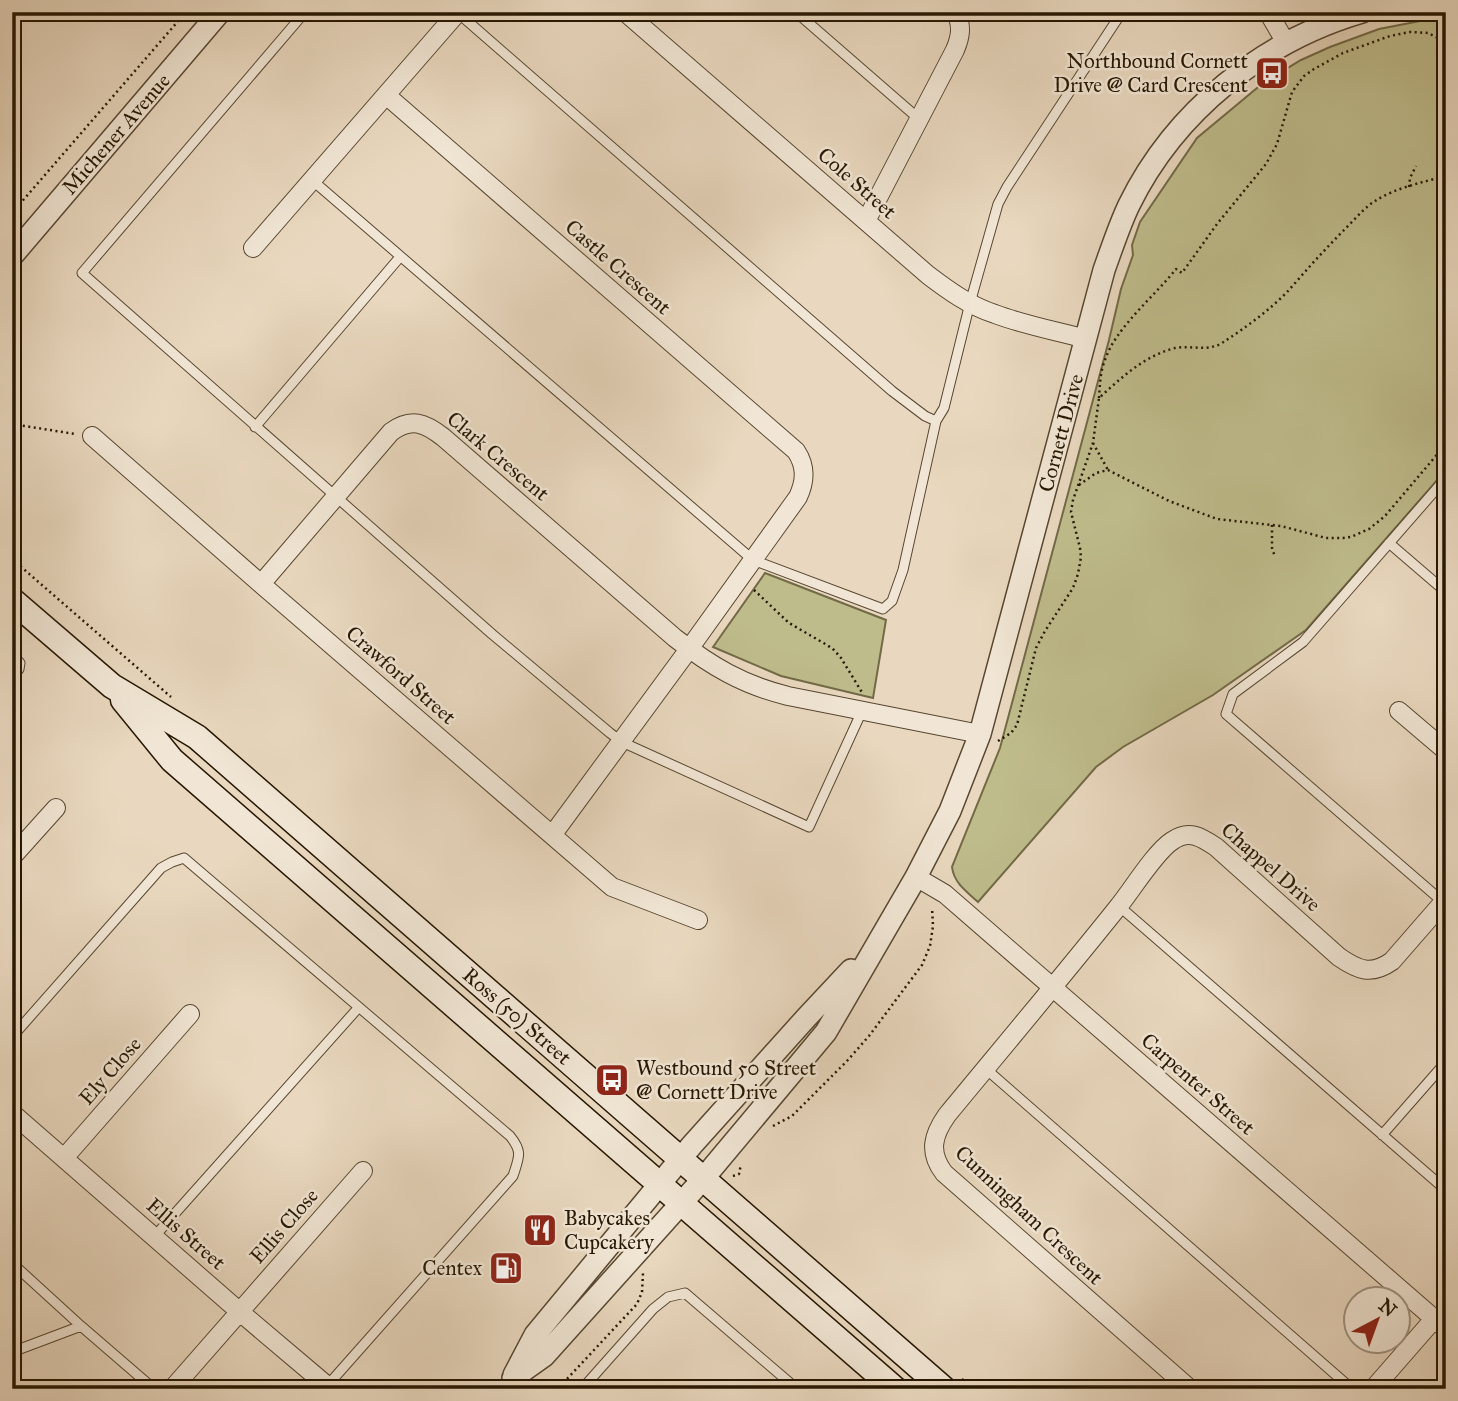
<svg xmlns="http://www.w3.org/2000/svg" width="1458" height="1401" font-family="'IM FELL Great Primer',serif">
  <rect width="100%" height="100%" fill="#e9d8bf"/>
  <filter id="stains"><feTurbulence type="fractalNoise" baseFrequency=".00286" numOctaves="4"/><feColorMatrix values="0 0 0 0 .2 0 0 0 0 .09 0 0 0 0 .02 0 0 0 .5 -.17"/></filter>
  <radialGradient id="worn" r=".72"><stop offset=".6" stop-color="#630" stop-opacity="0"/><stop offset="1" stop-color="#630" stop-opacity=".3"/></radialGradient>
  <!-- green -->
  <path fill="#bfbc8c" stroke="#726a47" stroke-width="2" d="M1446 19V470L1306 630 1213 695 1123 747 1096 767 978 902C966 891 954 883 952 867L1000 748 1109 340 1121 289 1133 255 1132 245 1140 222 1197 138 1263 83 1301 60 1330 47 1379 29 1420 21Z
    M765 573 886 620 873 698 781 676 713 647Z"/>
  <g fill="none" stroke-linecap="round" stroke-linejoin="round">
    <!-- service casing -->
    <g stroke="#574731" stroke-width="11">
      <path id="service" d="M305 12 82 273 492 634 610 733 622 742 809 827 862 711
        M457 12 892 391 925 416 936 421
        M796 12 919 119
        M312 180 753 560 883 609 892 601 903 570 936 421 944 408 970 303 998 204 1007 187 1122 12
        M255 427 400 257
        M1389 543 1446 592
        M12 654 20 663 19 669 12 678
        M1443 902 1226 714 1233 694 1303 642 1446 478
        M1119 906 1446 1190
        M12 1037 161 868 172 862 184 858 510 1136C523 1152 519 1157 513 1176L327 1386
        M986 1069 1352 1389
        M1382 1135 1446 1062
        M154 1237 359 1007
        M12 1263 81 1326 154 1389
        M12 1352 81 1326
        M582 1389 653 1309 668 1297 685 1293 797 1389"/>
    </g>
    <!-- minor casing -->
    <g stroke="#574731" stroke-width="20">
      <path id="minor" d="M625 12 928 275C949 291 970 306 995 314 1024 325 1056 331 1086 339
        M1268 12 1286 43
        M386 95 796 451C806 466 806 480 798 497L689 649 553 834
        M866 221 955 50C961 36 962 26 956 12
        M253 248 458 12
        M92 436 261 584 612 887 698 920
        M261 584 391 432C411 417 425 423 443 437L675 638C711 666 743 685 788 696L980 734
        M1399 711 1446 751
        M12 857 56 808
        M916 877 945 894 1446 1329
        M12 1113 240 1312 331 1389
        M64 1158 190 1014
        M172 1389 363 1171
        M1190 1389 944 1173C928 1152 933 1135 947 1115 1004 1046 1062 977 1118 907 1132 890 1155 852 1172 841 1189 829 1201 837 1216 847L1339 957C1358 970 1371 976 1392 961L1446 899
        M1373 1389 1434 1319"/>
    </g>
    <!-- tertiary casing -->
    <g stroke="#574731" stroke-width="24">
      <path id="tertiary" d="M12 256 220 12
        M514 1375 535 1335 692 1145 806 1018 851 970
        M513 1378 544 1356 703 1179 826 1032 916 877 950 811 980 734 1104 270C1112 248 1119 226 1129 205 1175 111 1263 41 1362 12"/>
    </g>
    <!-- secondary casing -->
    <g stroke="#261702" stroke-width="27">
      <path id="secondary" d="M12 600 112 686 197 737 944 1389
        M123 700 172 760 895 1389"/>
    </g>
    <!-- path -->
    <path stroke="#261702" stroke-width="2.5" stroke-dasharray="2 3.5" stroke-linecap="butt" d="M1409 187 1410 178 1416 166
      M12 213 186 12
      M1099 398C1100 385 1100 372 1105 360 1116 327 1154 297 1176 269L1182 273 1217 224 1266 164 1277 144 1292 92 1304 76 1314 69 1343 53 1390 36 1410 32 1428 33 1446 42
      M12 424 75 434
      M1093 443 1108 470
      M1079 485 1096 473 1108 470 1169 501 1217 519 1281 526 1326 538H1343L1351 537 1369 529 1385 516 1446 444
      M1272 525V548L1275 557
      M12 559 171 697
      M754 590 789 623 827 645 834 650 841 658 863 694
      M998 741 1011 733 1017 725 1036 648 1045 631 1073 588 1078 574 1081 557 1080 548 1071 512 1073 500 1093 443 1099 398C1121 378 1144 356 1175 348 1191 345 1207 352 1222 343 1245 328 1270 310 1289 290 1308 268 1327 247 1347 227 1356 218 1364 208 1375 201 1395 188 1423 182 1446 176
      M773 1126 792 1116 847 1061 869 1036 922 965 930 946 933 926 932 908
      M733 1176 739 1174 741 1164
      M962 1379 973 1389
      M554 1389 566 1380 637 1304 642 1292 643 1273"/>
    <!-- service -->
    <use href="#service" stroke="#f1e6d5" stroke-width="9"/>
    <!-- minor -->
    <use href="#minor" stroke="#f1e6d5" stroke-width="18"/>
    <!-- tertiary -->
    <use href="#tertiary" stroke="#f1e6d5" stroke-width="21"/>
    <!-- secondary -->
    <use href="#secondary" stroke="#f1e6d5" stroke-width="24"/>
  </g>
  <!-- icons -->
  <defs>
    <g id="bus-square" transform="scale(1.75)"><rect x="-9" y="-9" width="18" height="18" rx="4" fill="#8f2418" stroke="#f1e6d5"/><path d="M-5-6H5V4H4V6H2V4H-2V6H-4V4H-5ZM-3.5-4V0h7V-4ZM-3.5 1.2v1.5H-2V1.2ZM2 1.2v1.5H3.5V1.2Z" fill="#fff"/></g>
    <g id="restaurant-square" transform="scale(1.75)"><rect x="-9" y="-9" width="18" height="18" rx="4" fill="#8f2418" stroke="#f1e6d5"/><path d="M-5-6h1v4h1v-4h1v4h1v-4h1v5L-1.5 .5V6h-2V.5L-5-1ZM5-6V6H3V1.5H1.5Q1.5-4 5-6Z" fill="#fff"/></g>
    <g id="fuel-square" transform="scale(1.75)"><rect x="-9" y="-9" width="18" height="18" rx="4" fill="#8f2418" stroke="#f1e6d5"/><path d="M-5.5-6h7V0h2V4h1.3V-2.5L3-4.5l.8-.8L6-3V5H2.5V1h-1V6h-7ZM-4.2-4.7v3.2H.2V-4.7Z" fill="#fff"/></g>
  </defs>
  <g fill-rule="evenodd">
    <use href="#bus-square" x="1272" y="73"/>
    <use href="#bus-square" x="612" y="1080"/>
    <use href="#restaurant-square" x="540" y="1230"/>
    <use href="#fuel-square" x="506" y="1268"/>
  </g>
  <g text-anchor="middle" dominant-baseline="central" stroke-width="5" stroke-linejoin="round" paint-order="stroke">
    <!-- poi labels -->
    <g font-size="21" fill="#261702" stroke="#f1e6d5" text-anchor="end">
      <text x="1248" y="61">Northbound Cornett<tspan x="1248" dy="24">Drive @ Card Crescent</tspan></text>
      <text x="636" y="1068" text-anchor="start">Westbound 50 Street<tspan x="636" dy="24">@ Cornett Drive</tspan></text>
      <text x="564" y="1218" text-anchor="start">Babycakes<tspan x="564" dy="24">Cupcakery</tspan></text>
      <text x="482" y="1268">Centex</text>
    </g>
    <!-- street labels -->
    <g font-size="21" fill="#261702" stroke="#f1e6d5">
      <text transform="translate(116 134) rotate(-49)">Michener Avenue</text>
      <text transform="translate(857 183) rotate(41)">Cole Street</text>
      <text transform="translate(618 267) rotate(41)">Castle Crescent</text>
      <text transform="translate(1061 433) rotate(-75)">Cornett Drive</text>
      <text transform="translate(498 456) rotate(40)">Clark Crescent</text>
      <text transform="translate(401 675) rotate(41)">Crawford Street</text>
      <text transform="translate(1271 867) rotate(41)">Chappel Drive</text>
      <text transform="translate(517 1016) rotate(41)">Ross (50) Street</text>
      <text transform="translate(110 1071) rotate(-49)">Ely Close</text>
      <text transform="translate(1198 1084) rotate(41)">Carpenter Street</text>
      <text transform="translate(1029 1215) rotate(43)">Cunningham Crescent</text>
      <text transform="translate(284 1226) rotate(-49)">Ellis Close</text>
      <text transform="translate(186 1234) rotate(41)">Ellis Street</text>
    </g>
  </g>
  <!-- margin -->
  <rect width="1458" height="1401" fill="none" stroke="#e9d8bf" stroke-width="42"/>
  <rect x="14" y="14" width="1430" height="1373" fill="none" stroke="#261702" stroke-width="3.5"/>
  <rect x="21" y="21" width="1416" height="1359" fill="none" stroke="#261702" stroke-width="2"/>
  <!-- north arrow -->
  <g transform="translate(1377 1320) rotate(41)"><circle r="33" fill="#f1e6d5" stroke="#a09381" stroke-width="2"/>
  <path d="M0-5L12 26L0 18L-12 26Z" fill="#8f2418"/>
  <text y="-10" font-size="19" font-weight="bold" text-anchor="middle" fill="#261702">N</text>
  </g>
  <rect width="100%" height="100%" filter="url(#stains)"/>
  <rect width="100%" height="100%" fill="url(#worn)"/>
</svg>
